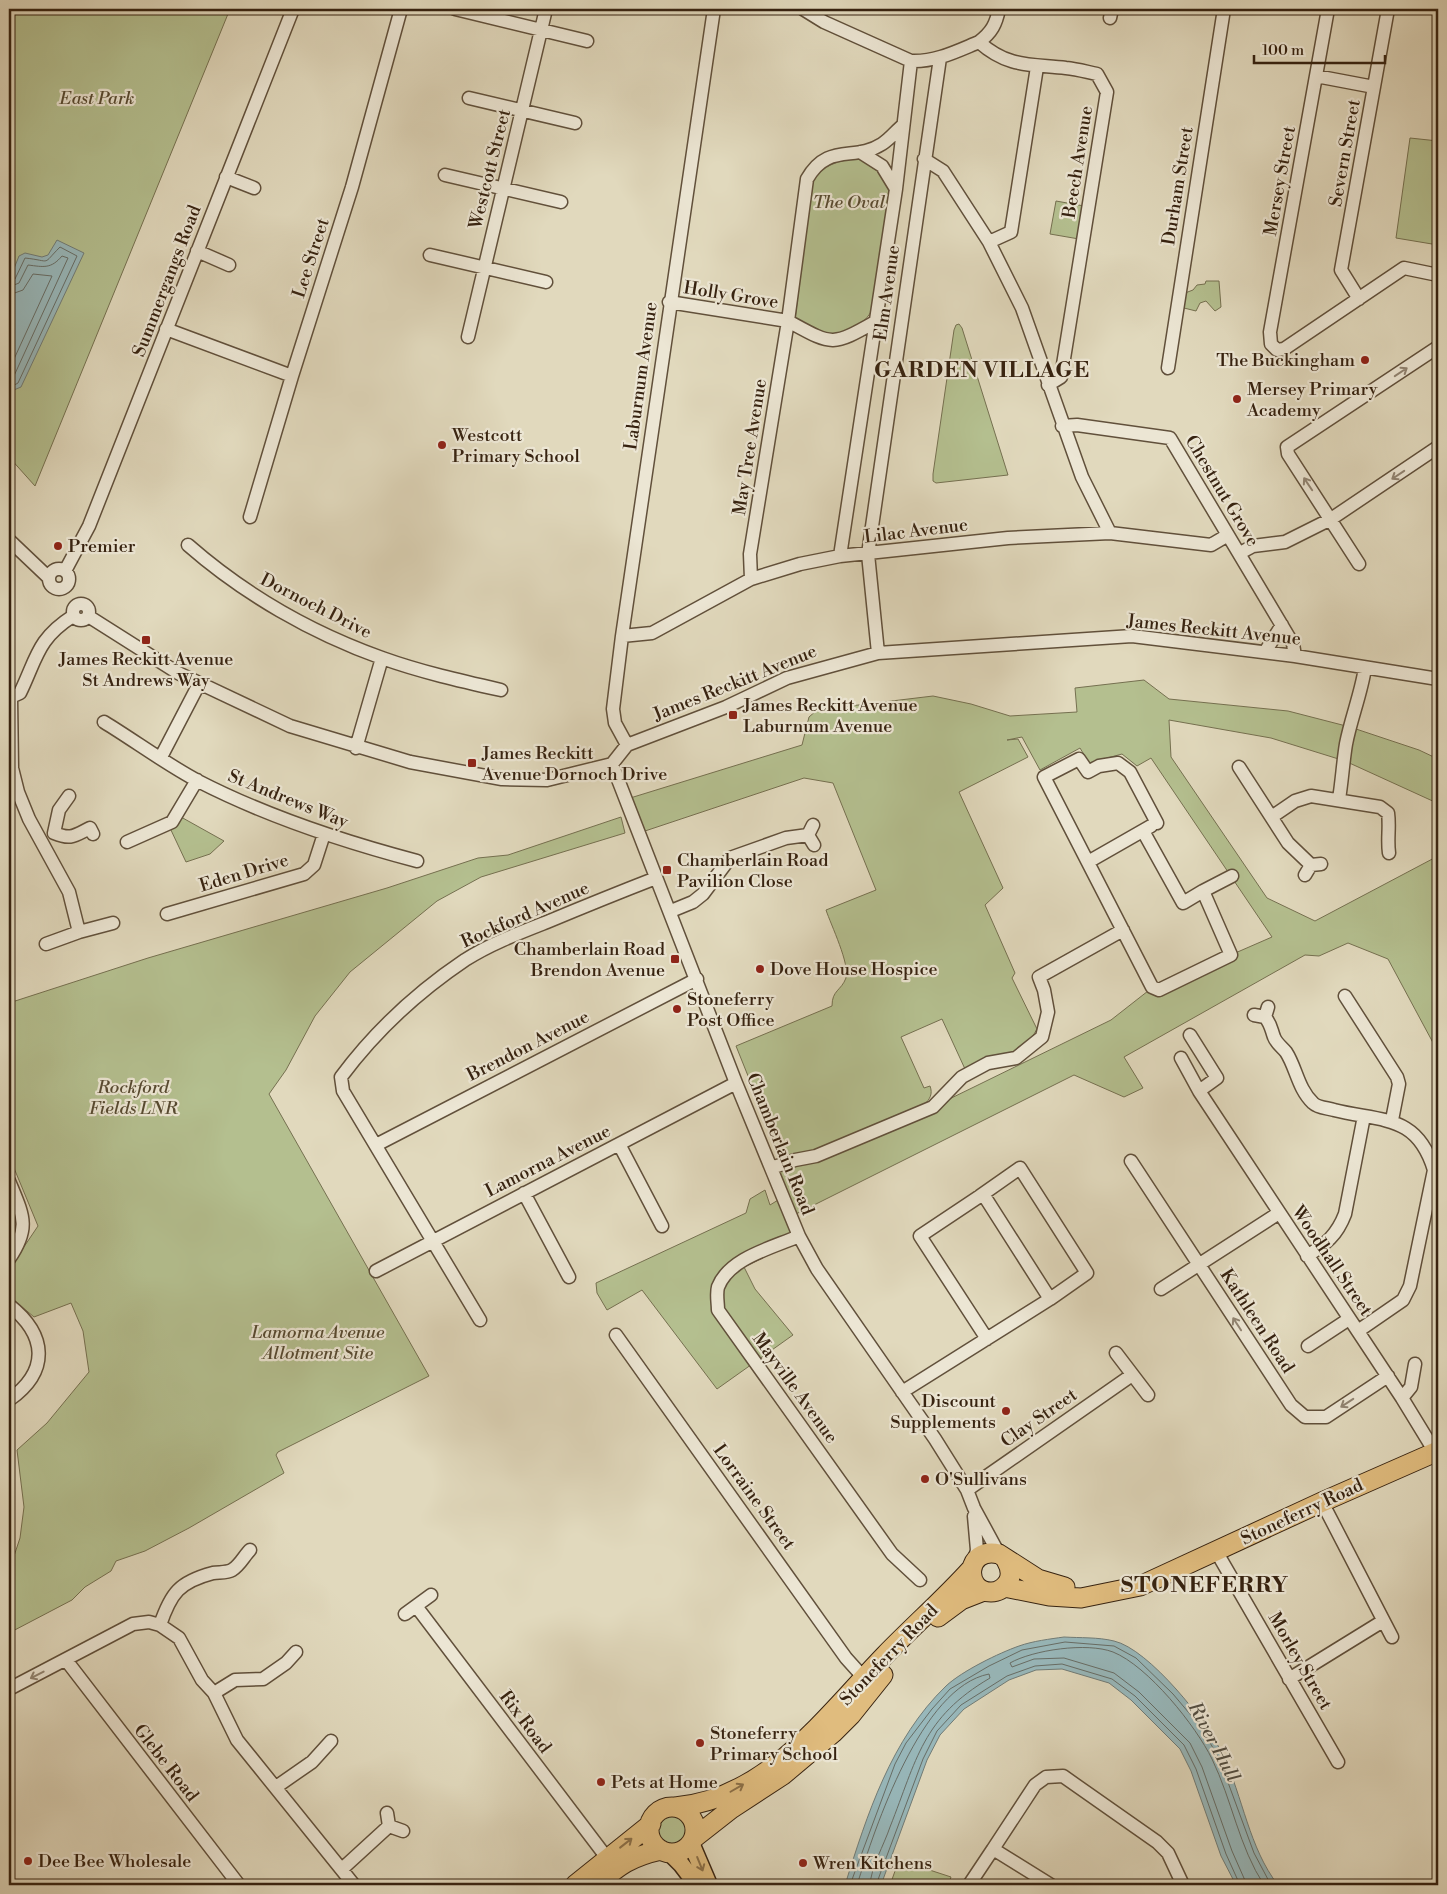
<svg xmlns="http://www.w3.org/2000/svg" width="1447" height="1894" font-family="'Libre Bodoni',serif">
  <rect width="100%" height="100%" fill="#e1d9bd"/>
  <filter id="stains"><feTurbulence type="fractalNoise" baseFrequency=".004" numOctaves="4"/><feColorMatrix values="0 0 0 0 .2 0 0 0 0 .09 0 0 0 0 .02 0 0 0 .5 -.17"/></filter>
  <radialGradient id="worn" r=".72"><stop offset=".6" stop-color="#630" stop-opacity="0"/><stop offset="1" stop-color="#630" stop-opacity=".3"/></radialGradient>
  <!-- green -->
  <path fill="#b4bf8f" stroke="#757050" d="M9 9H230L35 486 9 457Z
    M1410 138 1438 141V245L1396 238Z
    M858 158 879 172 890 192 871 312C862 326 841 341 823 334 814 331 804 324 795 319L812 182C824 164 838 161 858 158Z
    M1056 201 1084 206 1079 239 1050 234Z
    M1206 281H1219L1221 307 1215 311 1206 301 1200 303 1196 311 1184 308 1185 293 1193 290 1197 285 1205 284Z
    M959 324 962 328 1008 475 936 483 933 481V474L954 330 956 325Z
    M1144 680 1169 699 1288 711 1350 727 1419 750 1438 759V808L1437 803 1345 761 1271 738 1169 720 1171 757 1267 898 1315 921 1438 856V1052L1388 959 1348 943 1319 956 1305 955 1124 1057 1143 1088 1124 1097 1074 1075 792 1216 801 1239 744 1267 755 1289 793 1335 717 1389 642 1290 607 1310 597 1293 596 1283 746 1213 750 1199 765 1190 770 1205 783 1197 771 1168 933 1107 1111 1020 1148 991 1272 937 1151 758 1137 766 1122 754 1089 763 1080 748 1040 770 1022 737 1007 740 1018 739 1028 757 959 792 1003 888 985 905 1015 973 1012 978 1037 1029C1023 1056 991 1060 965 1069L942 1019 901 1037 924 1088 930 1086C933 1094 930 1099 924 1105L816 1151 786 1156 779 1153 736 1046 832 1006C832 990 841 991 846 978 850 964 831 925 826 910L876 890 833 783 804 778 639 833 627 799 802 745 809 717 817 710 933 696 971 704 1010 716 1077 712 1075 688Z
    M181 817 224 841 210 854 186 862 170 828Z
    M621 817 625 833 481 877 437 901 350 972 315 1016 286 1070 269 1094 429 1376 278 1452 276 1455 284 1473 189 1528 145 1551 116 1561 111 1571 85 1587 72 1600 9 1633V1571L20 1538 24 1507 17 1450 47 1423 89 1372 83 1331 71 1303 34 1317 9 1296V1269L38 1226 9 1156V1003L148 958 387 888 478 858 508 855Z
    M656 1830a17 17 0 1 1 34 0a17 17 0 1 1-34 0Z
    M899 1860 951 1877 948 1885H890Z"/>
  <!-- water -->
  <path fill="#98b8bb" stroke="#717c77" d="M57 240 84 253 21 387 9 392V281L19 256 25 253 42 257 48 255Z
    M1064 1637C1080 1638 1098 1637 1114 1641 1149 1649 1208 1723 1223 1755 1243 1797 1249 1848 1278 1885H1236L1221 1856 1191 1771 1180 1749 1131 1700 1109 1683 1062 1669 1036 1670 1009 1680 964 1709 940 1735 927 1760 881 1885H845C867 1815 891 1739 946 1686 962 1671 999 1653 1019 1646 1033 1641 1050 1639 1064 1637Z"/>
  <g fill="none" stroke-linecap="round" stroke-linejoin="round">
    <!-- shore -->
    <path stroke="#676d66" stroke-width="1" d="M9 281 15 279 25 258C53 261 41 266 60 247L77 256 18 383 9 388
      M9 287 19 283 28 265C44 267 51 269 62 256L68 258 13 378 9 381
      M9 295 23 290 33 274 52 276 9 370
      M850 1885 895 1764 906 1743 932 1709 950 1689 989 1666 1022 1650 1065 1642 1114 1646 1136 1658 1173 1694 1200 1726 1219 1758 1254 1853 1271 1885
      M857 1885C875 1828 921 1687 989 1674L990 1678C922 1718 917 1759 890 1827 884 1845 871 1867 870 1885
      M876 1885 923 1759 937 1731 961 1705 1007 1676 1035 1666 1062 1664 1112 1679 1135 1696 1184 1745 1196 1769 1226 1854 1240 1885
      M1247 1885 1232 1851 1202 1767 1190 1743 1139 1692 1114 1673 1064 1658 1034 1659 1012 1667 1010 1663C1033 1650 1087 1642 1113 1652 1148 1666 1196 1726 1212 1759 1232 1800 1239 1847 1264 1885"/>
    <!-- minor casing -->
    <g stroke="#61503b" stroke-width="15">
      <path id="minor" d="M455 9 587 41
        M803 9 824 22 911 61C936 62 957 51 979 42 1008 68 1031 64 1066 68 1077 69 1087 72 1097 74L1107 92 1061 377 1048 385
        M1328 9 1270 332 1271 344 1277 350 1284 349 1404 268 1438 275
        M1110 18 1112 9
        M979 42C992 32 996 24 999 9
        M1316 76 1374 87
        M469 98 575 123
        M860 152 882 166 896 189
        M924 159 943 171 989 242 1022 308 1082 477 1110 533
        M445 175 561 202
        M226 177 254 188
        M989 242 1011 232 1037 67
        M197 251 229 265
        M430 255 546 282
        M1359 299 1341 270 1388 9
        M669 302 788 321 750 554 751 579
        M875 322C831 347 832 345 788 321L807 179C828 142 854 162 882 144 890 139 896 131 903 125
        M166 329 292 376
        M468 337 546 9
        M1168 368 1224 9
        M1062 426 1077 425 1170 438 1293 644 1295 656
        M250 517 292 376 352 187 401 9
        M9 540 49 578
        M188 545C244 594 312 633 382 658 421 672 461 681 501 690
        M1240 553 1253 546 1285 542 1331 519 1438 447
        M840 556 896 189 911 61
        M1359 564 1288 454 1287 447 1438 347
        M49 579a10 10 0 1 1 20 0a10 10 0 1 1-20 0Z
        M65 571 89 526 293 9
        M73 612a8 8 0 1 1 16 0a8 8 0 1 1-16 0Z
        M88 616 178 673 290 726 410 762 502 779 547 780 612 764 627 745 726 707 787 678 878 653 1132 636 1295 656 1438 679
        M622 636 652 633 751 579 800 564 840 556 1008 538 1110 533 1211 545 1228 535
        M1265 652 1282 625
        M878 653 868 554 940 58
        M11 697 12 768 18 792 29 819 69 892 79 932
        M11 697 20 693C37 658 37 639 73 616
        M104 722C135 741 166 764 198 781 268 817 341 841 417 861
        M627 745 615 723 613 709 622 636 714 9
        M356 748 382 658
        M161 757 199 684
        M612 764 736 1083 799 1236 817 1269 935 1439 967 1490 974 1508 999 1554
        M1239 767 1288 843 1311 865
        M69 796 59 810 54 833C71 840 74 836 90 828L93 834
        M1339 799C1342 781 1343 762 1346 744 1351 718 1361 694 1365 668
        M1273 816 1295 801 1311 796 1380 807 1388 813C1390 827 1387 839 1389 853
        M813 825 808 835 814 845
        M1143 831 1183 903 1203 891 1231 955 1159 990 1152 987 1044 777 1079 759 1088 772 1099 766 1118 763 1130 772 1157 823
        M127 842 172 822 197 780
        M1088 862 1151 826
        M1305 875 1311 865 1321 864
        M1203 891 1232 876
        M671 911 693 902 703 894 730 858 786 838 808 835
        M167 914 304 874 314 865 324 834
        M46 944 79 932 113 923
        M1345 996 1397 1077 1399 1084 1392 1120
        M1254 1015 1265 1017 1268 1007
        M1265 1017C1271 1024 1271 1029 1274 1037 1276 1043 1282 1047 1286 1052 1296 1067 1298 1089 1313 1103 1318 1108 1328 1108 1334 1110 1382 1122 1417 1114 1434 1170L1410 1286 1403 1300 1358 1331
        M1190 1035 1217 1078 1199 1091
        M1181 1058 1199 1091 1402 1398 1435 1452
        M619 1144 662 1226
        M376 1145 697 979
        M1131 1161 1291 1405 1305 1417H1326L1388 1376
        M771 1168 795 1160 816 1156 933 1107 962 1077 988 1063 1016 1058 1042 1037 1048 1012 1044 990 1039 977 1123 930
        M9 1181C23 1215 31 1227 9 1259
        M524 1193 569 1277
        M980 1196 1020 1168 1087 1273 1050 1299
        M799 1236C772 1248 729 1258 718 1287 716 1294 718 1303 718 1310L892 1554 920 1580
        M1307 1256C1326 1244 1337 1235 1345 1214L1364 1116
        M376 1271 736 1083
        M1161 1289 1279 1213
        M9 1305C47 1335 50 1371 9 1400
        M480 1320 343 1091 341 1077C376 1030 416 993 465 960 490 944 519 933 547 922 583 907 620 892 656 878
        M616 1335 846 1658 864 1678
        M1308 1346 1349 1319
        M1116 1353 1148 1395
        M902 1392 1050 1299 983 1194 920 1236 987 1339
        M1402 1398 1411 1387 1415 1364
        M967 1490 1132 1375
        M1322 1502 1392 1637
        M974 1516 977 1550 974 1561
        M1216 1551 1338 1762
        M416 1606 607 1858
        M405 1614 431 1595
        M160 1625C171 1593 179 1582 213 1573 219 1572 227 1573 232 1570 240 1565 244 1556 250 1550
        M66 1660 239 1885
        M1289 1679 1383 1621
        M9 1689 133 1624 149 1622 160 1625 179 1638 202 1680 214 1693 237 1740 354 1885
        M214 1693 235 1680 263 1679 286 1663 296 1652
        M276 1787 312 1762 331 1741
        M387 1813 389 1826 403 1831
        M342 1869 389 1826
        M969 1885 993 1849
        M1051 1885 993 1849 1035 1785 1046 1777 1063 1776 1157 1842 1168 1853 1183 1885"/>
    </g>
    <!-- major casing -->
    <g stroke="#362210" stroke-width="19">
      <path id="major" d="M691 1843 709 1885
        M669 1852 681 1864 697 1885"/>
    </g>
    <!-- highway casing -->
    <g stroke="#362210" stroke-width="21">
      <path id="highway" d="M1006 1560C1010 1567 1012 1575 1008 1582 1004 1588 998 1592 991 1592 963 1592 965 1546 999 1554L1038 1579 1065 1587
        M1004 1587 1049 1596 1081 1598 1140 1586 1322 1502 1438 1451
        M938 1617 961 1600 984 1591
        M675 1807C767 1799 826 1716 885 1655 913 1626 944 1599 971 1569
        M649 1830a23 23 0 1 1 46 0a23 23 0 1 1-46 0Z
        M694 1838 731 1809 783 1775 833 1733 851 1715 883 1675
        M575 1885 651 1824
        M596 1885C620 1865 630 1857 661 1850"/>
    </g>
    <!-- minor -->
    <use href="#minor" stroke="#ece6d4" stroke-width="12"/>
    <!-- major -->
    <use href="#major" stroke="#e0bc7e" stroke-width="16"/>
    <!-- highway -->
    <use href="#highway" stroke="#e0bc7e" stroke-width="19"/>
  </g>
  <!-- one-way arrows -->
  <defs><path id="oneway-shaft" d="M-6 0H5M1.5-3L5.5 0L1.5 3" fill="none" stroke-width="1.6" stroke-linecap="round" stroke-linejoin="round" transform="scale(1.25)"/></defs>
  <g stroke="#918472">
    <use href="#oneway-shaft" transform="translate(1401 372) rotate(-34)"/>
    <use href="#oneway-shaft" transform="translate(1398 475) rotate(146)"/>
    <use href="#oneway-shaft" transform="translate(1308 484) rotate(-124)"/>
    <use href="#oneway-shaft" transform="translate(1237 1324) rotate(-123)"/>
    <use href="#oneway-shaft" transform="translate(1347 1403) rotate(147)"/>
    <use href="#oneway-shaft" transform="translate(37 1675) rotate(153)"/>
  </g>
  <g stroke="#8b6f47">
    <use href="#oneway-shaft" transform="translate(737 1788) rotate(-30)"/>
    <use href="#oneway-shaft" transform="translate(626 1843) rotate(-38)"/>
    <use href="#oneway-shaft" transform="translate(700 1864) rotate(68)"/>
  </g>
  <!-- markers -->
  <g fill="#8f2418" stroke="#ece6d4" stroke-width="2">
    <circle cx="1365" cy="360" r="5"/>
    <circle cx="1237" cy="399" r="5"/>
    <circle cx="442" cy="445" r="5"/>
    <circle cx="58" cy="546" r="5"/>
    <rect x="141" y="635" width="10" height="10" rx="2.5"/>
    <rect x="728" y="710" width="10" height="10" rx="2.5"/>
    <rect x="467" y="758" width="10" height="10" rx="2.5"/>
    <rect x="662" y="865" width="10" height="10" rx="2.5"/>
    <rect x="670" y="954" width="10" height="10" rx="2.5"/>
    <circle cx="760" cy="969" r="5"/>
    <circle cx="677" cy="1009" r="5"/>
    <circle cx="1006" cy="1411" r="5"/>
    <circle cx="925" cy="1479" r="5"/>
    <circle cx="700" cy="1743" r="5"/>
    <circle cx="601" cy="1782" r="5"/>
    <circle cx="28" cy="1861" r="5"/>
    <circle cx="803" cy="1863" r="5"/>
  </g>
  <g text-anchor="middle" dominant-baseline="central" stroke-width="4.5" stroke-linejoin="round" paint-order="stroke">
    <!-- park labels -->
    <g font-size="18" font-style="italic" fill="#564930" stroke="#ece6d4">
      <text x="97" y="98">East Park</text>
      <text x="849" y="202">The Oval</text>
      <text x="133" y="1087">Rockford<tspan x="133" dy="21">Fields LNR</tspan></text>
      <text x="318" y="1332">Lamorna Avenue<tspan x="318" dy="21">Allotment Site</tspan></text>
    </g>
    <!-- street labels -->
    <g font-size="18" fill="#362210" stroke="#ece6d4">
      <text transform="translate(1345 153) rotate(-80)">Severn Street</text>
      <text transform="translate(1078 162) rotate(-81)">Beech Avenue</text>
      <text transform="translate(490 169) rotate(-76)">Westcott Street</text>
      <text transform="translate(1280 181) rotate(-80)">Mersey Street</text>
      <text transform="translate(1178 186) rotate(-81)">Durham Street</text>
      <text transform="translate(311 258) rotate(-72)">Lee Street</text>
      <text transform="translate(167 281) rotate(-69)">Summergangs Road</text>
      <text transform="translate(887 293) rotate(-82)">Elm Avenue</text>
      <text transform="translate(731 295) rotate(9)">Holly Grove</text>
      <text transform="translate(641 376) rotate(-82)">Laburnum Avenue</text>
      <text transform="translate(750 447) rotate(-81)">May Tree Avenue</text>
      <text transform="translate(1222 491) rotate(59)">Chestnut Grove</text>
      <text transform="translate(916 531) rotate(-7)">Lilac Avenue</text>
      <text transform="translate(316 606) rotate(27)">Dornoch Drive</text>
      <text transform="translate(1214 630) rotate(6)">James Reckitt Avenue</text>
      <text transform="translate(735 683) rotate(-22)">James Reckitt Avenue</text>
      <text transform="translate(288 799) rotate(22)">St Andrews Way</text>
      <text transform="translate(244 873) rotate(-17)">Eden Drive</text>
      <text transform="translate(525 915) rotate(-24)">Rockford Avenue</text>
      <text transform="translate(528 1046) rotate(-27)">Brendon Avenue</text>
      <text transform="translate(780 1144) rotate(68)">Chamberlain Road</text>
      <text transform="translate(548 1161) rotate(-27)">Lamorna Avenue</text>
      <text transform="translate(1332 1261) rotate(56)">Woodhall Street</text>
      <text transform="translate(1257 1321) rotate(57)">Kathleen Road</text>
      <text transform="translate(795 1388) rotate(54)">Mayville Avenue</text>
      <text transform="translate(1039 1418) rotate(-35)">Clay Street</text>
      <text transform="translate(754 1497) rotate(54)">Lorraine Street</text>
      <text transform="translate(1302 1512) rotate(-25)">Stoneferry Road</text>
      <text transform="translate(889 1655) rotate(-46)">Stoneferry Road</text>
      <text transform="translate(1300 1661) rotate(60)">Morley Street</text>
      <text transform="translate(525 1722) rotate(53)">Rix Road</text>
      <text transform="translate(166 1763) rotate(52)">Glebe Road</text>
    </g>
    <!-- poi labels -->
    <g font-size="18" fill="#362210" stroke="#ece6d4" text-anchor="start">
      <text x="1355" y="360" text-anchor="end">The Buckingham</text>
      <text x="1247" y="389">Mersey Primary<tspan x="1247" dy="21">Academy</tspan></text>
      <text x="452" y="435">Westcott<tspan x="452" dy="21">Primary School</tspan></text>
      <text x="68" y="546">Premier</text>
      <text x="146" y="659" text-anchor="middle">James Reckitt Avenue<tspan x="146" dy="21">St Andrews Way</tspan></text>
      <text x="743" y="705">James Reckitt Avenue<tspan x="743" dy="21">Laburnum Avenue</tspan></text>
      <text x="482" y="753">James Reckitt<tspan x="482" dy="21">Avenue Dornoch Drive</tspan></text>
      <text x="677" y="860">Chamberlain Road<tspan x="677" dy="21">Pavilion Close</tspan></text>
      <text x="665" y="949" text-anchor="end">Chamberlain Road<tspan x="665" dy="21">Brendon Avenue</tspan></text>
      <text x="770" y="969">Dove House Hospice</text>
      <text x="687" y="999">Stoneferry<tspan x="687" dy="21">Post Office</tspan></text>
      <text x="996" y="1401" text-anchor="end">Discount<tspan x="996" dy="21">Supplements</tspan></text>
      <text x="935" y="1479">O'Sullivans</text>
      <text x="710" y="1733">Stoneferry<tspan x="710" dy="21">Primary School</tspan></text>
      <text x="611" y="1782">Pets at Home</text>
      <text x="38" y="1861">Dee Bee Wholesale</text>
      <text x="813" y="1863">Wren Kitchens</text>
    </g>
    <!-- water labels -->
    <g font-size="19" font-style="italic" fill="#534f43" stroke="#ece6d4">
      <text transform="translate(1214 1742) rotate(62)">River Hull</text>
    </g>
    <!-- district labels -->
    <g font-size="22" font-weight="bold" letter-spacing="1" fill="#362210" stroke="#ece6d4">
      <text x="982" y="370">GARDEN VILLAGE</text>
      <text x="1205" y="1585">STONEFERRY</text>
    </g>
  </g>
  <!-- margin -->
  <rect width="1447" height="1894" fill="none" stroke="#e1d9bd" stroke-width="30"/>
  <rect x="10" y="10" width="1427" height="1874" fill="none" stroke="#362210" stroke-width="2.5"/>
  <rect x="15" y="15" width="1417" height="1864" fill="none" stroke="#362210"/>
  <!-- scale -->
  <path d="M1254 55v8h131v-8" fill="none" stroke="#362210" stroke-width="2.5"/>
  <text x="1262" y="55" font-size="15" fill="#362210" stroke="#ece6d4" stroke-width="4" paint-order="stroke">100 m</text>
  <rect width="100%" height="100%" filter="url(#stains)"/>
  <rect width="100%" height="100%" fill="url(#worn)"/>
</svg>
